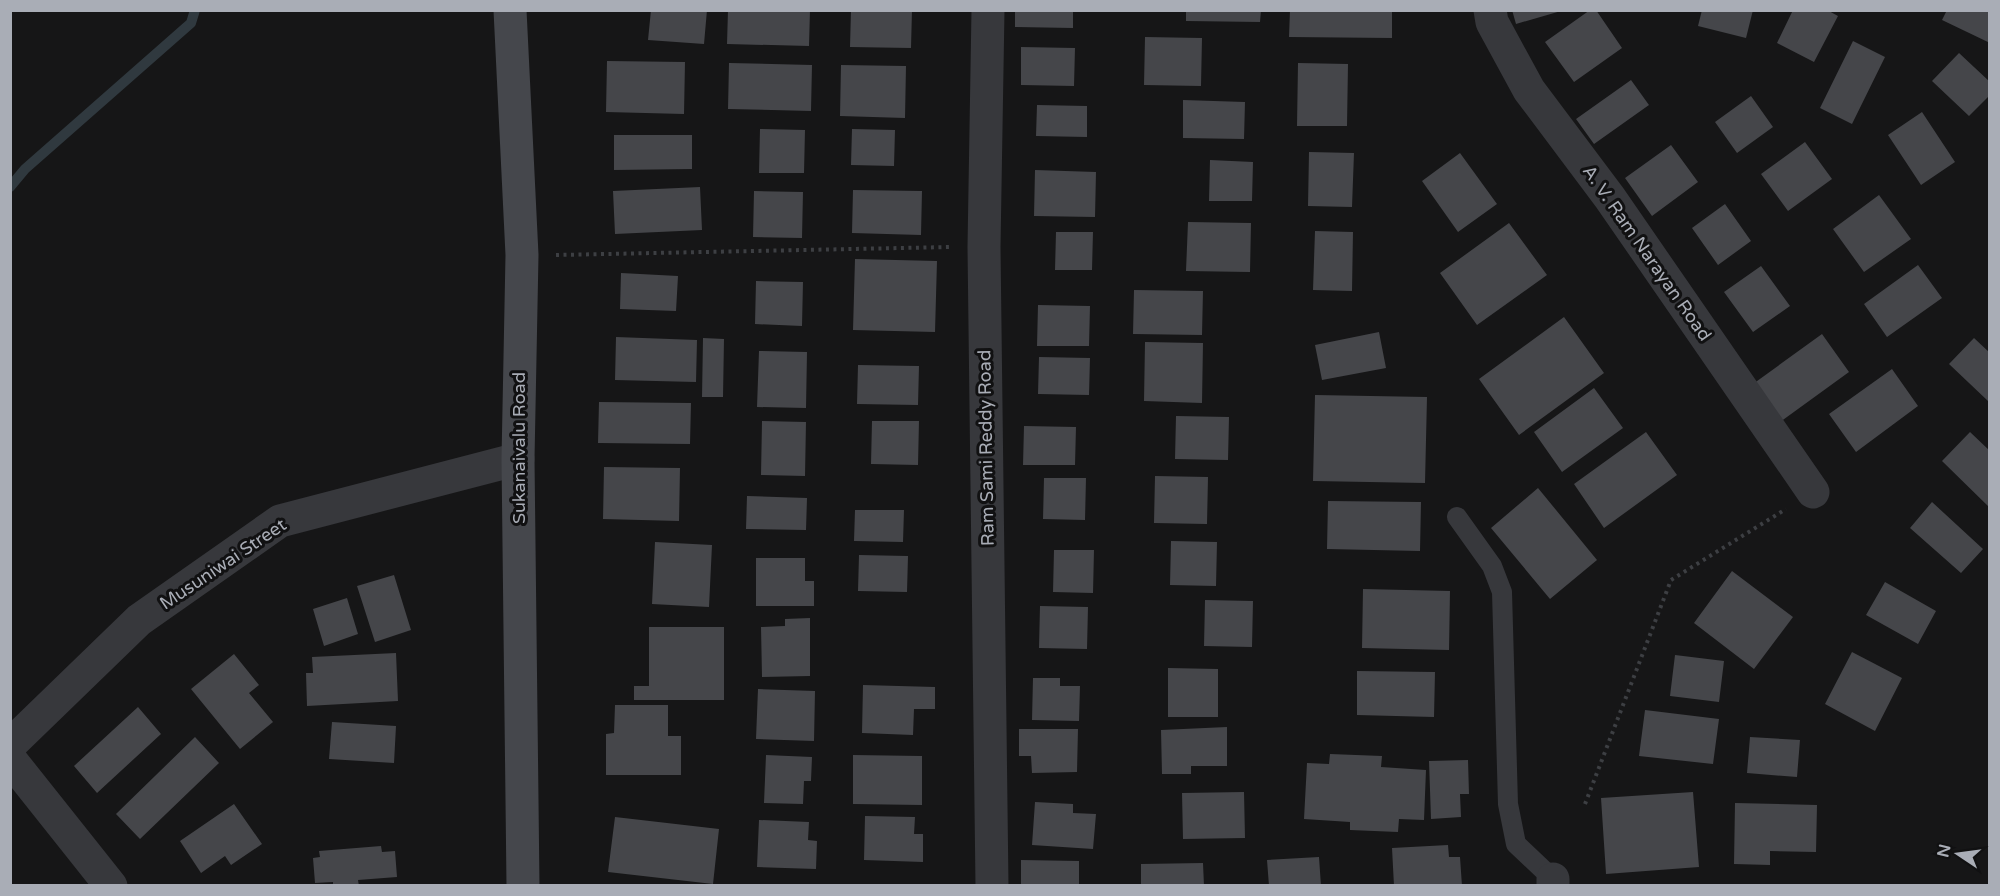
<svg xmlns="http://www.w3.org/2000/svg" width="2000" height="896" font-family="'Varela Round',sans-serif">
  <rect width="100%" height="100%" fill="#161617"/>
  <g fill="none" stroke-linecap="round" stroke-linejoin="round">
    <!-- stream -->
    <path stroke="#30393f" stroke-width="10" d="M10 187 25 169 191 23 195 10"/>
  </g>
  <!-- building -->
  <path fill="#45464a" d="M651 10H707L704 44 648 40Z
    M728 10H810L809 46 727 44Z
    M851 10H912L911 48 850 47Z
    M1015 10H1073V28L1015 27Z
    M1186 10H1261L1260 22 1186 21Z
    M1290 10H1392V38L1289 37Z
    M1512 10H1561V11L1516 24Z
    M1590 10H1596L1622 48 1574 82 1545 42Z
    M1702 10H1753L1746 38 1698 26Z
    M1793 10H1827L1838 16 1814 62 1777 43Z
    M1947 10H1990V43L1942 20Z
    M1145 37 1202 38 1201 86 1144 85Z
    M1853 41 1885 57 1852 124 1820 108Z
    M1021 47 1075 48 1074 86 1021 85Z
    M1959 53 1990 82V95L1969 116 1932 81Z
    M607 61 685 62 684 114 606 112Z
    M729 63 812 65 811 111 728 109Z
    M1298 63 1348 64 1347 126H1297Z
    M841 65 906 66 905 118 840 116Z
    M1631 80 1649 105 1594 144 1576 119Z
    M1751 96 1773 127 1737 153 1715 122Z
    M1183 100 1245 102 1244 139 1183 138Z
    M1037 105 1087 106V137L1036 136Z
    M1922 112 1955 162 1921 185 1888 135Z
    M760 129 805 130 804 173H759Z
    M852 129 895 130 894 166 851 165Z
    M614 135H692V169L614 170Z
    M1805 142 1832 179 1788 211 1761 174Z
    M1671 145 1698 182 1652 216 1625 178Z
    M1309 152 1354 153 1352 207 1308 206Z
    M1460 153 1497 204 1458 232 1422 181Z
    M1210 160 1253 162 1252 201H1209Z
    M1035 170 1096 172 1095 217 1034 216Z
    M700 187 702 230 615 234 613 191Z
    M853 190 922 191 921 235 852 233Z
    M754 191 803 192 802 238 753 237Z
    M1879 195 1911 239 1864 272 1833 229Z
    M1725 204 1751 241 1718 265 1692 228Z
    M1188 222 1251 223 1250 272 1186 271Z
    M1509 223 1547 275 1477 325 1440 273Z
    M1315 231 1353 232 1352 291 1313 290Z
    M1056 232H1093L1092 270H1055Z
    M855 259 937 261 935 332 853 330Z
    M1918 265 1942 298 1887 337 1864 304Z
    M1761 266 1790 306 1753 332 1724 292Z
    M621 273 678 276 676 311 620 309Z
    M756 281 803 282 802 326 755 324Z
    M1134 290 1203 291 1202 335 1133 334Z
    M1038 305 1090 306 1089 346H1037Z
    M1564 317 1604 373 1519 435 1479 379Z
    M1379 332 1386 368 1322 380 1315 345Z
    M1822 334 1849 372 1773 427 1746 389Z
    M616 337 697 340 696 382 615 380Z
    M703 338 724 339 723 397H702Z
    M1974 338 1990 353 1988 401 1949 364Z
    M1145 342 1203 343 1202 403 1144 401Z
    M759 351 807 352 806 408 757 407Z
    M1039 357 1090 358 1089 395 1038 394Z
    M858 365 919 366 918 405 857 404Z
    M1892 369 1918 406 1856 452 1829 414Z
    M1594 388 1623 428 1562 472 1534 432Z
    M1315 395 1427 397 1425 483 1313 481Z
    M599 402 691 403 690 444 598 443Z
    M1176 416 1229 417 1228 460 1175 459Z
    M762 421 806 422 805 476 761 475Z
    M872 421H919L918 465 871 464Z
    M1024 426 1076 427 1075 465H1023Z
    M1646 432 1677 475 1604 528 1574 484Z
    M1970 432 1990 451V508L1942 461Z
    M604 467 680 468 679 521 603 519Z
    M1155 476 1208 477 1207 524 1154 523Z
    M1044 478H1086L1085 520 1043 519Z
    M1538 488 1597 560 1550 599 1491 528Z
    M747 496 807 498 806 530 746 529Z
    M1328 501 1421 502 1420 551 1327 549Z
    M1932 502 1983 549 1961 573 1910 528Z
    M855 510H904L903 542 854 541Z
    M1171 541 1217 542 1216 586 1170 585Z
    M655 542 712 545 709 607 652 604Z
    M1054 550H1094L1093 593 1053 592Z
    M859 555 908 556 907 592 858 591Z
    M756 558H805V581H814V606H756Z
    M1732 571 1793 617 1754 669 1694 623Z
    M394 575 411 630 375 642 357 586Z
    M1885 582 1936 611 1918 644 1866 615Z
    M1363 589 1450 591 1449 650 1362 648Z
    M347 598 358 634 324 646 313 609Z
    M1205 600 1253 601 1252 647 1204 646Z
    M1040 606 1088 607 1087 649 1039 648Z
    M810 618V676L762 677 761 627 785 626V619Z
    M649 627H724V700H634V686H649Z
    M1852 652 1902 678 1875 731 1825 704Z
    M396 653 398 701 307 706 306 673H313L312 657Z
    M234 654 259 685 249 693 273 722 240 749 191 689Z
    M1675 655 1724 661 1719 702 1670 696Z
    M1168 668 1218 669V717H1168Z
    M1357 671 1435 672 1434 717 1357 715Z
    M1033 678H1060V686H1080L1079 721 1032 720Z
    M863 685 935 687V709H914L913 735 862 733Z
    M758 689 815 691 814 741 756 739Z
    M615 705H668V736H681V775H606V734L614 733Z
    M138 707 161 734 97 793 74 766Z
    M1645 710 1719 719 1713 764 1639 756Z
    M332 722 396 726 394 763 329 759Z
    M1227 727V766H1191V774H1162L1161 730Z
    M1019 729H1078L1077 772 1032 773 1031 756H1019Z
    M195 737 219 763 140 839 116 814Z
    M1750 737 1800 740 1797 777 1747 773Z
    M1330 754 1382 756 1381 767 1426 770 1424 820 1399 819 1398 832 1350 830V822L1304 819 1307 763 1329 764Z
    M766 755 812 757 811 781H804L803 804 764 803Z
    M853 755 922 756V805L853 804Z
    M1468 760 1469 794H1460L1461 817 1431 819 1429 761Z
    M1244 792 1245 838 1183 839 1182 793Z
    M1693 792 1699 867 1606 874 1601 798Z
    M1035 802 1073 804V813L1096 814 1093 849 1032 845Z
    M1735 803 1817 805 1816 852 1770 851V865L1734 864Z
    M234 804 262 844 231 865 225 856 201 873 180 841Z
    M865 816 915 817 914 834H923V862L864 860Z
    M615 817 719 829 713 884 608 872Z
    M759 820 809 822 808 840 817 841 816 869 757 867Z
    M1448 845 1449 857H1460L1462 886H1394L1392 848Z
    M381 846 382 852 395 851 397 877 358 880 359 886H333V882L315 883 313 858 320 857 319 851Z
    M1319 857 1321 886H1269L1267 860Z
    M1021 860 1079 861V886H1021Z
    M1203 863 1204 886H1141V864Z"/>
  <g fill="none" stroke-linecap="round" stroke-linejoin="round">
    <!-- path -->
    <path stroke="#3d3f43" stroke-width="4" stroke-dasharray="3 4.5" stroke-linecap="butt" d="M556 255 951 247
      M1585 804 1671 580 1786 509"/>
    <!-- service -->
    <path stroke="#37383c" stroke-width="20" d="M1457 517 1492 566 1502 592 1508 804 1516 844 1553 879"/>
    <!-- minor -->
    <path stroke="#37383c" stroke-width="33" d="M988 10 984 247 992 886
      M1490 10 1492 22 1529 90 1610 198 1813 492
      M10 745 139 620 280 521 518 459
      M10 759 111 886
      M1553 886V879"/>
    <!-- secondary -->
    <path stroke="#45474c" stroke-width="33" d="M510 10 522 255 518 459 523 886"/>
  </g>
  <g text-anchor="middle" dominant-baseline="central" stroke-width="6" stroke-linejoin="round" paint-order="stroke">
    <!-- street labels -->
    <g font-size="18" fill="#a9adb6" stroke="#111112">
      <text transform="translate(1647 253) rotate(55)">A. V. Ram Narayan Road</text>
      <text transform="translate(519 448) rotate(-90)">Sukanaivalu Road</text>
      <text transform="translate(986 448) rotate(-91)">Ram Sami Reddy Road</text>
      <text transform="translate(223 564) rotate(-34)">Musuniwai Street</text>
    </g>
  </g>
  <!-- border -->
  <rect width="2000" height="896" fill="none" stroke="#a9adb6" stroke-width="24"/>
  <!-- north arrow -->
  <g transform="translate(1958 854) rotate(283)" stroke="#111112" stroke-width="4.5" paint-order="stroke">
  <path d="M0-4.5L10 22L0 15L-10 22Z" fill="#a9adb6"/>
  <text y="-9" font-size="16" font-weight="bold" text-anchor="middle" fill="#a9adb6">N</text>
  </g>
</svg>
